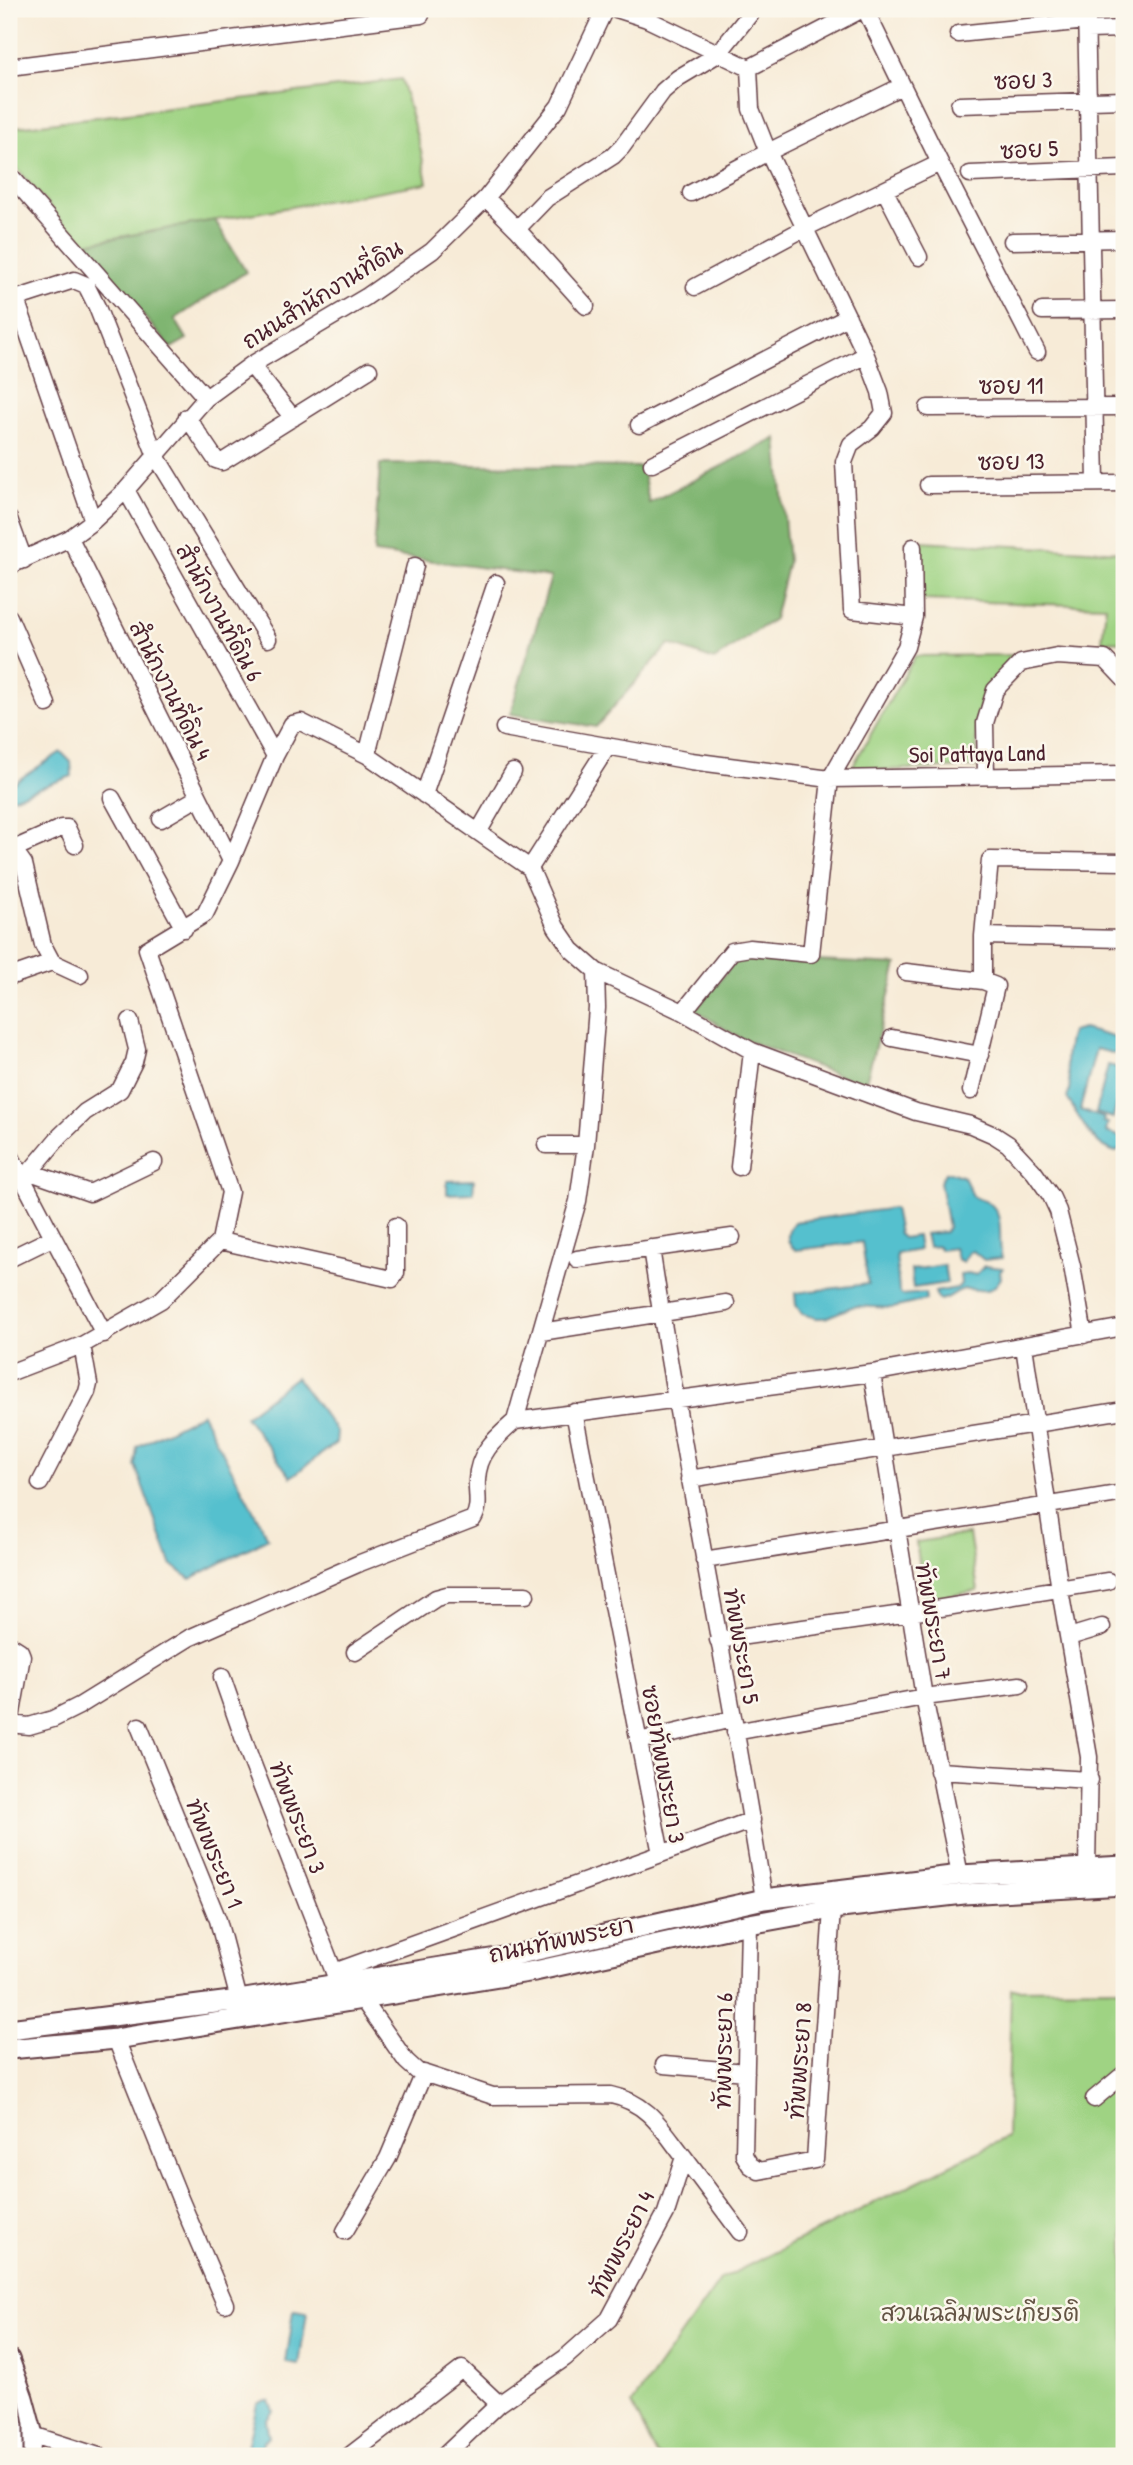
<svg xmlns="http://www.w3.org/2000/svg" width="1133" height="2465" font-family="'Patrick Hand','Playpen Sans Thai',sans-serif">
  <rect width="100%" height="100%" fill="#fbf7ec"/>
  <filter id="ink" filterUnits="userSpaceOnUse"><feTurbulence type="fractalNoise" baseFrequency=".0143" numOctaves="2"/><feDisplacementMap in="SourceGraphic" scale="14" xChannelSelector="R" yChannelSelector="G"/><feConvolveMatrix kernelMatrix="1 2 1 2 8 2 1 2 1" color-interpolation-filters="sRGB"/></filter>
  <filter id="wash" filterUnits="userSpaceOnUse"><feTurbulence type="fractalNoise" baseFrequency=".00686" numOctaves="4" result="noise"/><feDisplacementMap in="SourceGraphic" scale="28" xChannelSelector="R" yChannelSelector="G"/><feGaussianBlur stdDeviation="1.57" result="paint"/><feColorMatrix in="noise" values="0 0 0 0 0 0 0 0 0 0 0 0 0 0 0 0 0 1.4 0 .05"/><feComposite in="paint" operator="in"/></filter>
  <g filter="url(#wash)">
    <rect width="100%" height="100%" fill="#f7ebd7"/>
    <!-- green -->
    <path fill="#9fd383" stroke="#747957" stroke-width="2" d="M401 79 421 151 427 183 81 244 9 159V128Z
      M920 541 1124 552V642L1102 641 1106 606 923 600Z
      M1016 655 985 688 976 721 977 767 850 771 915 656Z
      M969 1534 978 1591 925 1599 916 1542Z
      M1124 1988V2456H657L632 2404 721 2279 1007 2137 1011 1989Z"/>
    <!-- forest -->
    <path fill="#7fb571" stroke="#646a4e" stroke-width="2" d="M215 220 246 272 175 319 187 339 171 348 81 244Z
      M777 438 788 562 774 619 714 660 669 644 596 727 510 714 551 577 374 553 380 464 642 467 649 503Z
      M739 957 897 965 865 1085 740 1038 695 1010Z"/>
    <!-- water -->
    <path fill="#54c0ce" stroke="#4f707c" stroke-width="2" d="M61 752 71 762 72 776 9 799V786Z
      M73 812 74 814 9 844V834L59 813 60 816Z
      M1083 1029 1124 1040V1056L1096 1049 1080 1110 1104 1118 1103 1122 1108 1123 1106 1132 1124 1138V1148L1116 1152C1091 1145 1081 1119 1067 1098 1073 1081 1067 1077 1066 1063 1066 1052 1068 1042 1071 1032Z
      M1108 1065 1124 1069V1079L1113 1118 1096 1113Z
      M950 1172 964 1177 973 1196C978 1200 985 1200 989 1203 1006 1214 997 1243 1002 1258L984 1260 973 1251 969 1252 963 1262 957 1259 954 1248 940 1250 938 1246 928 1247 925 1234 945 1232 948 1227 940 1182 945 1173Z
      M474 1180 473 1193 447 1194V1181Z
      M894 1208 899 1234 903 1238 917 1236 919 1250 896 1254 899 1292 902 1295 925 1293 926 1300 893 1308 854 1306 825 1318H816L802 1314 796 1305 795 1293 868 1284 862 1242 796 1250C785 1243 786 1232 794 1222Z
      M944 1265 947 1283 913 1288 911 1270Z
      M984 1266 1003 1268 1000 1272 1001 1278C990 1297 980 1288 965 1289 955 1290 950 1300 938 1300L935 1292 957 1288 961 1284 960 1274 968 1273 976 1275Z
      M296 1377 337 1432 336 1443 291 1477 245 1416Z
      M202 1413 268 1538 190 1579 171 1564 135 1465 137 1447Z
      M294 2310 307 2312 299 2365 286 2363Z
      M263 2401H269L273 2411 266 2421 269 2437 263 2442 260 2454 253 2452 251 2456H237L241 2451H246L257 2404Z"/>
  </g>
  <g filter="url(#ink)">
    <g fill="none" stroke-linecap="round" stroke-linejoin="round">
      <!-- minor casing -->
      <g stroke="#643e45" stroke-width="19">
        <path id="minor" d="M616 9 647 19 749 68 863 9
          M865 9 940 163 1037 352
          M1086 9 1096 482
          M1088 30 1124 29
          M958 34 1087 21
          M9 67 421 15 420 9
          M749 68 751 109 768 152 866 355 880 392 884 413 872 428 851 444 844 462 852 610 914 617
          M959 105 1124 100
          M9 174 206 398
          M970 174 1124 168
          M885 191 919 257
          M691 193 768 152 902 86
          M486 198 517 229 586 306
          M517 229 547 198 613 156 622 147 663 91 678 78 718 54 754 9
          M1012 241 1124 239
          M695 287 805 228 940 163
          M16 299 93 521
          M9 301 74 280 86 285 97 307 156 456 268 639
          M1042 311 1124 310
          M251 365 293 418
          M928 408 1124 407
          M187 417 216 460 222 462 369 370
          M639 425 848 317
          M652 464 866 355
          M928 485 1124 483
          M126 490 275 756
          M9 519 24 560
          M70 538 231 861
          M9 566 70 538 93 521 126 490 206 398 251 365 366 297 432 251 486 198 559 106 605 9
          M9 617 47 704
          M504 728 691 761 830 779 1124 774
          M367 755 415 566
          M986 776 985 723 995 690 1021 663 1057 656 1105 659 1124 679
          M424 795 496 583
          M112 798 184 929
          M161 819 199 797
          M479 831 513 772
          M9 851 61 828H67L75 845
          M10 851 19 857 24 864 43 945 52 962 80 975
          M530 868 608 746
          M983 936 1124 939
          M906 972 983 981 996 986 971 1091
          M9 977 52 962
          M983 981V936L990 860 1124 862
          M683 1012 732 951 750 948 811 954 830 779 906 647 914 617 913 547
          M892 1038 980 1055
          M546 1145H586
          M9 1153 104 1334
          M739 1167 752 1051
          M30 1172 90 1193 154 1162
          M23 1180 60 1136 85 1112 120 1090 134 1062 137 1049 130 1021
          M220 1241 392 1279 396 1273V1226
          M651 1248C684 1466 730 1682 764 1899
          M9 1259 52 1238
          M577 1259 732 1237
          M541 1332 726 1303
          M1024 1346 1060 1590 1089 1757 1087 1868
          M9 1373 82 1345 161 1300 220 1241 230 1192 147 949 205 914 231 861 275 756 292 724 301 722 367 755 530 868 556 927 572 950 596 971 683 1012 752 1051 916 1112 971 1125 994 1135 1008 1144 1034 1172 1051 1196 1058 1211 1072 1266 1084 1335
          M872 1373 924 1697 960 1875
          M515 1421 872 1373 1124 1327
          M689 1479 1124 1410
          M40 1483 87 1392 89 1384 82 1345
          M704 1560 1124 1493
          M1069 1637 1102 1627
          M718 1640 910 1613 1108 1581
          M9 1644 20 1651 22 1656 10 1724
          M355 1652 436 1598 447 1595H526
          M222 1677 250 1757 334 1972
          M9 1724 29 1726 53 1719 79 1706 189 1638 360 1563 473 1519C481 1506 476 1495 477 1480 478 1452 496 1438 515 1421L578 1201 586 1145 597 1008 596 971
          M139 1726 218 1920 239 2000
          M735 1732 924 1697 1020 1685
          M639 1741 732 1719
          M938 1771 1090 1780
          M661 1854 752 1820
          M749 1924 744 2155 750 2165 759 2171 815 2160 832 1909
          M337 1985 334 1972 661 1854 574 1412
          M116 2039 181 2201 225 2304
          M664 2065 746 2072
          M1094 2099 1124 2074
          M684 2157 740 2232
          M345 2231 388 2158 424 2073
          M31 2456 33 2435 99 2456
          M349 2456 462 2369 499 2404 565 2358 609 2319 666 2213 684 2157C662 2129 649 2103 611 2095L493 2096 417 2071 406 2061 363 2000
          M444 2456 499 2404"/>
      </g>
      <!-- major casing -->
      <g stroke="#643e45" stroke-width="23">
        <path id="major" d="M9 2029 239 2000 515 1955 764 1899 960 1875 1124 1866
          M9 2049 116 2039 535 1971 749 1924 832 1909 964 1894 1124 1885
          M9 2359 23 2398 33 2435 9 2428"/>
      </g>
      <!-- minor -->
      <use href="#minor" stroke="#fff" stroke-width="16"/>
      <!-- major -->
      <use href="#major" stroke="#fff" stroke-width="19"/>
      <!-- major-bridge casing -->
      <g stroke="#643e45" stroke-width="23" stroke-linecap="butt">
        <path id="major-bridge" d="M9 2403 13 2426V2456"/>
      </g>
      <!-- major-bridge -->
      <use href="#major-bridge" stroke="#fff" stroke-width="19"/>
    </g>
  </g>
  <g text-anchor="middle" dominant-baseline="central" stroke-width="5" stroke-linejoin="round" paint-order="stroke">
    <!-- street labels -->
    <g font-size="23" fill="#4a1f2b" stroke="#fbf7ec">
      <text transform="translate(1023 80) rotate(-2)">ซอย 3</text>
      <text transform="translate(1029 149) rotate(-3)">ซอย 5</text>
      <text transform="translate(322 294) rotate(-32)">ถนนสำนักงานที่ดิน</text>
      <text x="1011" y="385">ซอย 11</text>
      <text transform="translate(1011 461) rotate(-1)">ซอย 13</text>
      <text transform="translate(220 612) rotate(61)">สำนักงานที่ดิน 6</text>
      <text transform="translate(171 690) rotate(63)">สำนักงานที่ดิน 4</text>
      <text transform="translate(977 753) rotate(-1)">Soi Pattaya Land</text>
      <text transform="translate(934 1621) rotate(80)">ทัพพระยา 7</text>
      <text transform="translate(742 1646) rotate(80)">ทัพพระยา 5</text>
      <text transform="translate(664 1764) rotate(80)">ซอยทัพพระยา 3</text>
      <text transform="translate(298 1817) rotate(69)">ทัพพระยา 3</text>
      <text transform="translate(215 1853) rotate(68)">ทัพพระยา 1</text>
      <text transform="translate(561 1939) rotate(-12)">ถนนทัพพระยา</text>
      <text transform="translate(723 2051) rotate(-89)">ทัพพระยา 6</text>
      <text transform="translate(799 2061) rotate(-86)">ทัพพระยา 8</text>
      <text transform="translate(621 2244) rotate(-63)">ทัพพระยา 4</text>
    </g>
    <!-- park labels -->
    <g font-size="23" fill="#645545" stroke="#fbf7ec">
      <text x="980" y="2312">สวนเฉลิมพระเกียรติ</text>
    </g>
  </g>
  <!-- margin -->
  <rect width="1133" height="2465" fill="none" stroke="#fbf7ec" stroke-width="35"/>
</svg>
